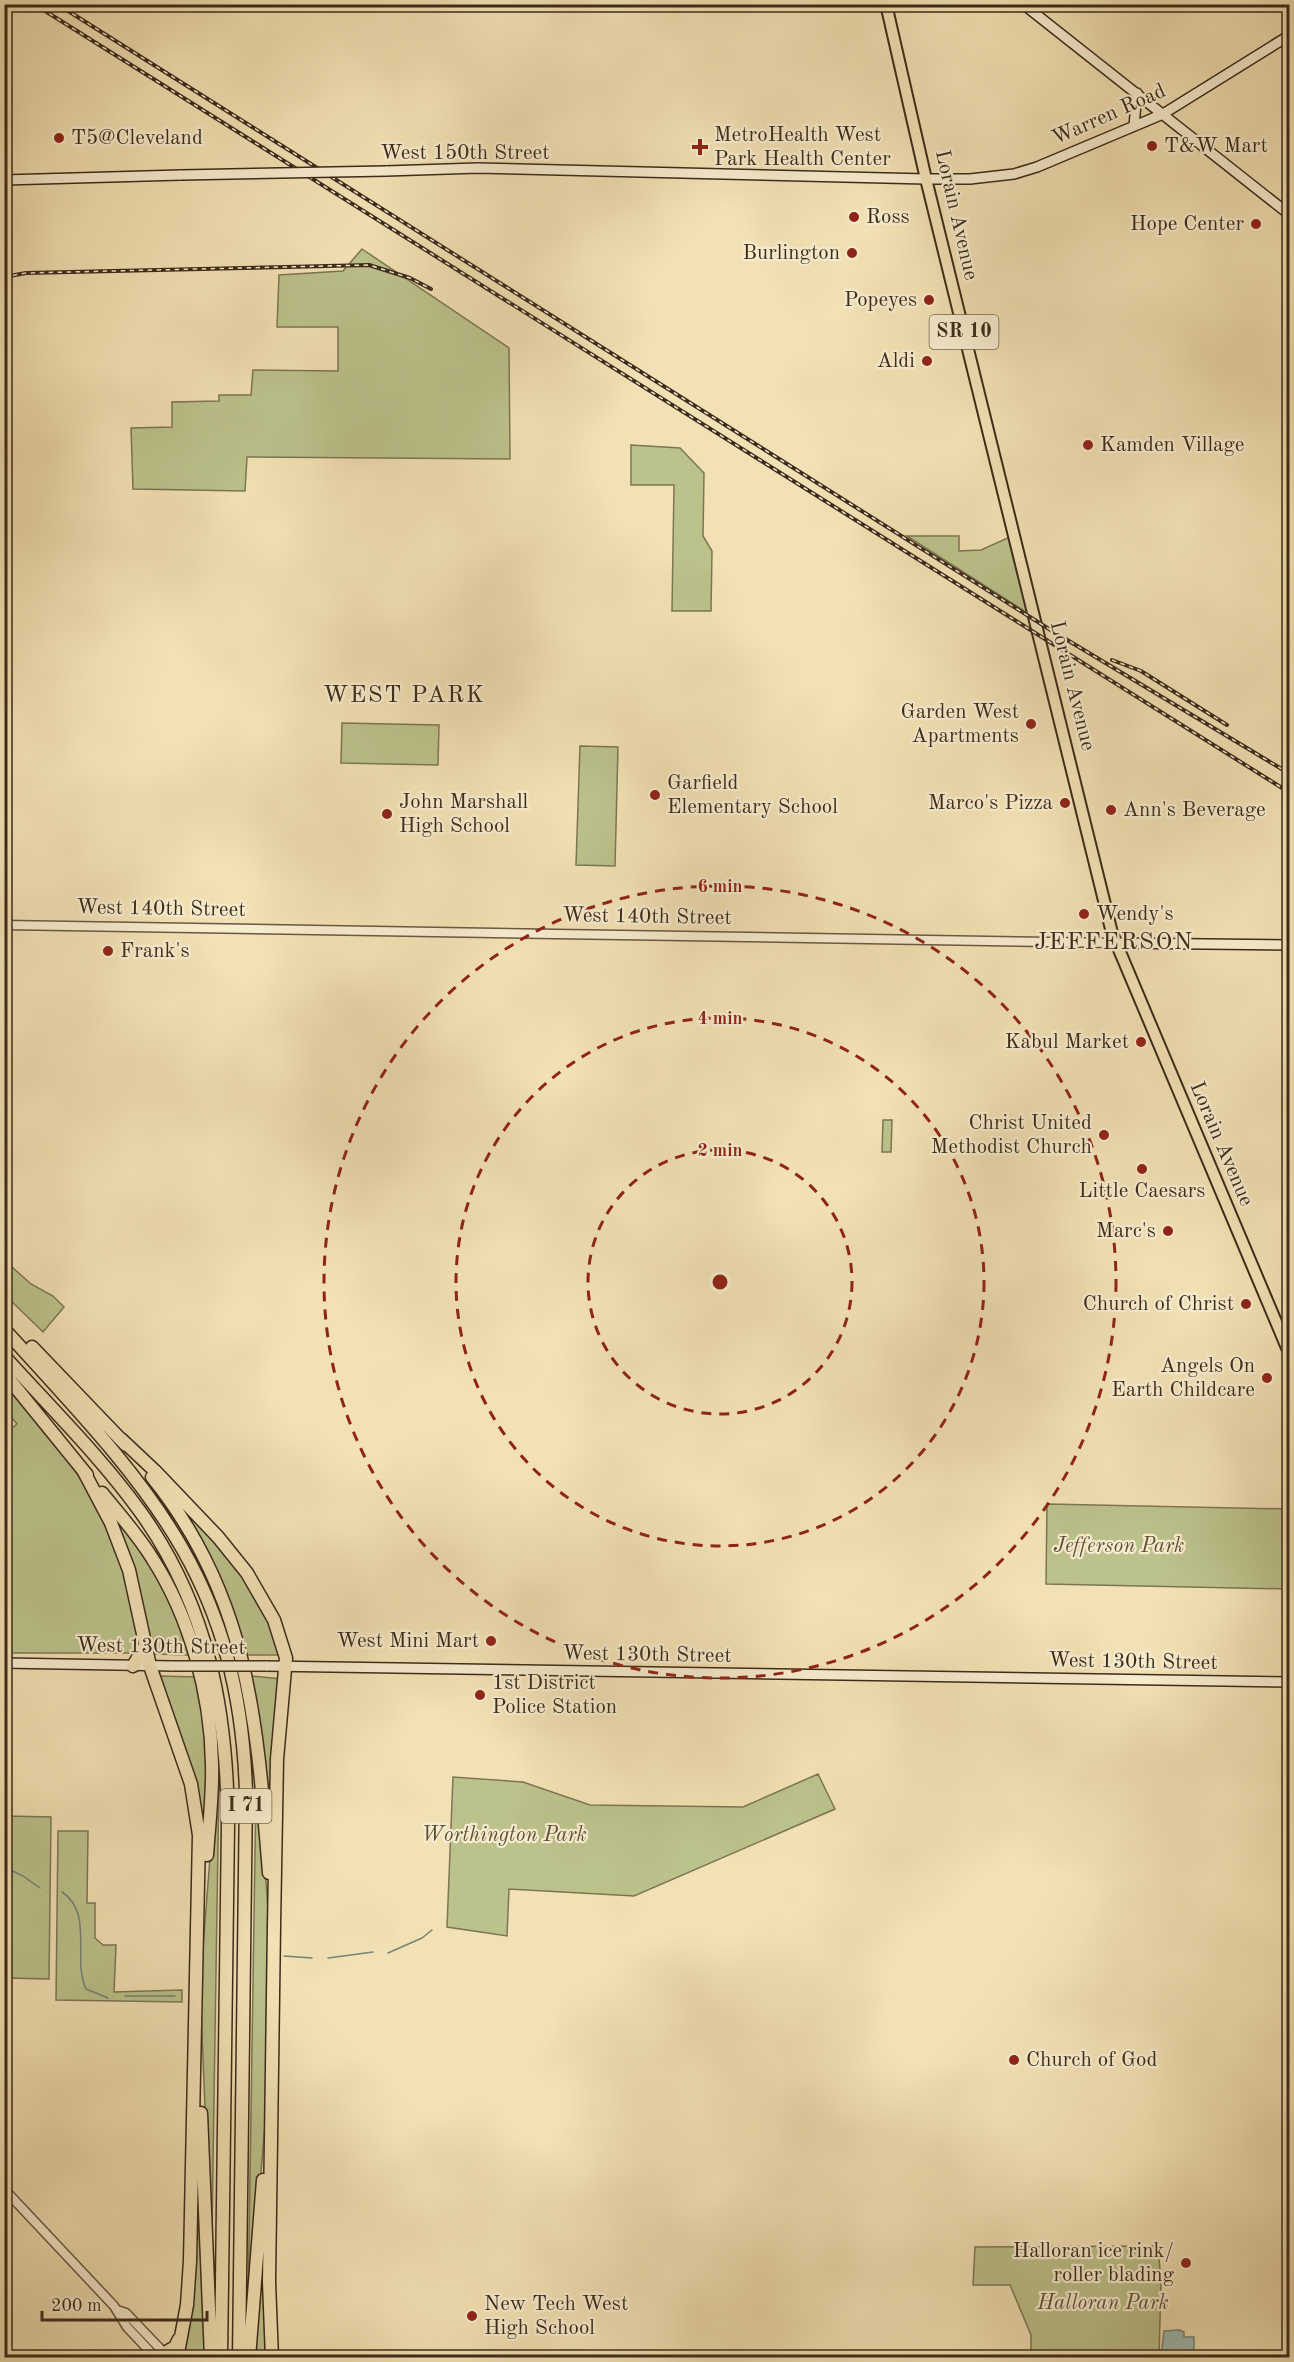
<svg xmlns="http://www.w3.org/2000/svg" width="1294" height="2362" font-family="'Old Standard TT',serif">
  <rect width="100%" height="100%" fill="#f2e1b4"/>
  <filter id="stains"><feTurbulence type="fractalNoise" baseFrequency=".00333" numOctaves="4"/><feColorMatrix values="0 0 0 0 .2 0 0 0 0 .09 0 0 0 0 .02 0 0 0 .5 -.17"/></filter>
  <radialGradient id="worn" r=".72"><stop offset=".6" stop-color="#630" stop-opacity="0"/><stop offset="1" stop-color="#630" stop-opacity=".3"/></radialGradient>
  <!-- green -->
  <path fill="#bcc28c" stroke="#7c7652" stroke-width="1.5" d="M362 249 509 348 510 459 247 457 245 491 133 489 131 428 172 427V402L219 401V395H251L253 370 338 371V327H277L279 275 343 271Z
    M631 445 680 448 704 473 703 536 712 551 711 611H672L674 485H631Z
    M907 536H959V551L981 550 1012 536 1029 614Z
    M342 723 439 725 438 765 341 763Z
    M580 746 618 747 615 866 576 865Z
    M883 1120H892L891 1152H882Z
    M4 1260 31 1284 53 1296 64 1307 43 1332 5 1295Z
    M5 1380C48 1434 94 1486 118 1552 129 1580 134 1612 141 1641L135 1653H5L4 1434 17 1424 5 1410Z
    M167 1487 204 1527 261 1600 283 1655H247L215 1567Z
    M1047 1504 1289 1509V1589L1046 1584Z
    M114 1513C152 1560 171 1599 191 1655L152 1654 111 1515Z
    M159 1676 197 1677 209 1753 203 1868 202 1823Z
    M252 1676 282 1679 274 1849 261 1729Z
    M818 1774 835 1809 634 1896 509 1889 507 1936 447 1927 453 1777 523 1782 590 1805 743 1807Z
    M216 1780H219L212 2227 210 2228 201 2010 203 1948Z
    M256 1788H259L270 1936 267 2099 250 2306H248Z
    M5 1816 51 1817 49 1979 5 1978Z
    M58 1831H88L87 1903H95V1938L103 1945H116L114 1992 182 1990V2002L56 2000Z
    M196 2152 208 2357 183 2358 185 2343Z
    M265 2200 269 2357 254 2358Z
    M1158 2246 1161 2282 1159 2357H1031V2335L1010 2285H973L975 2247Z"/>
  <!-- water -->
  <path fill="#9dbcb5" stroke="#768277" stroke-width="1.5" d="M1179 2330 1184 2332V2337H1194V2357H1161L1164 2331Z"/>
  <g fill="none" stroke-linecap="round" stroke-linejoin="round">
    <!-- stream -->
    <path stroke="#768277" stroke-width="1.5" d="M4 1867 23 1876 40 1888
      M62 1892C94 1913 72 1959 86 1989L108 1998
      M388 1953 422 1938 432 1930
      M284 1956 312 1958
      M328 1958 373 1952
      M125 1996H175"/>
    <!-- tertiary casing -->
    <g stroke="#6a5840" stroke-width="11">
      <path id="tertiary" d="M4 925 1115 943
        M4 2189 114 2306 127 2327 156 2358
        M117 2310 126 2313 169 2358"/>
    </g>
    <!-- secondary casing -->
    <g stroke="#3c2b19" stroke-width="12">
      <path id="secondary" d="M1023 4 1290 215
        M1134 126 1137 93
        M386 171 478 168 926 179H970L1014 174 1037 167 1163 114 1290 35
        M4 180 181 175
        M1115 943 1290 945
        M4 1663 173 1666
        M266 1666 1290 1682"/>
    </g>
    <!-- primary casing -->
    <g stroke="#3c2b19" stroke-width="14">
      <path id="primary" d="M886 4 926 179 1112 933 1290 1355"/>
    </g>
    <!-- motorway casing -->
    <g stroke="#3c2b19" stroke-width="15">
      <path id="motorway" d="M4 1329C143 1482 239 1572 246 1792L239 2358
        M32 1347 126 1445
        M4 1356C50 1407 99 1455 139 1510 208 1605 227 1709 228 1824L221 2358
        M4 1373 87 1475
        M121 1439 155 1471 218 1537 247 1573 274 1620 286 1658 277 1759 274 1925 269 2282 272 2358
        M83 1470 111 1523 129 1570 150 1666 191 1784 199 1835 190 2261 187 2305 177 2358
        M152 1477C250 1598 257 1725 269 1873
        M102 1493C119 1514 138 1535 152 1558 190 1617 211 1694 212 1764 213 1794 209 1825 207 1855
        M133 1666 146 1644
        M201 2113 211 2358
        M165 2353 175 2347 179 2339
        M249 2358 263 2180"/>
    </g>
    <!-- tertiary -->
    <use href="#tertiary" stroke="#f7ecce" stroke-width="8"/>
    <!-- secondary -->
    <use href="#secondary" stroke="#f7ecce" stroke-width="9"/>
    <!-- primary -->
    <use href="#primary" stroke="#f2e1b4" stroke-width="10"/>
    <!-- motorway -->
    <use href="#motorway" stroke="#f2e1b4" stroke-width="12"/>
    <!-- rail casing -->
    <g stroke="#3c2b19" stroke-width="4">
      <path id="rail" d="M34 4 1290 793
        M57 4 1049 629 1290 774
        M4 277 26 273 369 265 410 278 431 289
        M1112 660 1141 671 1227 725"/>
    </g>
    <!-- rail -->
    <use href="#rail" stroke="#f7ecce" stroke-width="1.5" stroke-dasharray="4.5" stroke-linecap="butt"/>
    <!-- secondary-bridge casing -->
    <g stroke="#3c2b19" stroke-width="12" stroke-linecap="butt">
      <path id="secondary-bridge" d="M181 175 386 171
        M173 1666H266"/>
    </g>
    <!-- secondary-bridge -->
    <use href="#secondary-bridge" stroke="#f7ecce" stroke-width="9"/>
  </g>
  <!-- distance rings -->
  <g fill="none" stroke="#8f2418" stroke-width="3" stroke-dasharray="10 8">
    <circle cx="720" cy="1282" r="132"/>
    <circle cx="720" cy="1282" r="264"/>
    <circle cx="720" cy="1282" r="396"/>
  </g>
  <!-- markers -->
  <g fill="#8f2418" stroke="#f7ecce" stroke-width="2">
    <circle cx="59" cy="138" r="6"/>
    <circle cx="1152" cy="146" r="6"/>
    <path d="M697 138h6v6h6v6h-6v6h-6v-6h-6v-6h6z"/>
    <circle cx="854" cy="217" r="6"/>
    <circle cx="1256" cy="224" r="6"/>
    <circle cx="852" cy="253" r="6"/>
    <circle cx="929" cy="300" r="6"/>
    <circle cx="927" cy="361" r="6"/>
    <circle cx="1088" cy="445" r="6"/>
    <circle cx="1031" cy="724" r="6"/>
    <circle cx="655" cy="795" r="6"/>
    <circle cx="1065" cy="803" r="6"/>
    <circle cx="1111" cy="810" r="6"/>
    <circle cx="387" cy="814" r="6"/>
    <circle cx="1084" cy="914" r="6"/>
    <circle cx="108" cy="951" r="6"/>
    <circle cx="1141" cy="1042" r="6"/>
    <circle cx="1104" cy="1135" r="6"/>
    <circle cx="1142" cy="1169" r="6"/>
    <circle cx="1168" cy="1231" r="6"/>
    <circle cx="1246" cy="1304" r="6"/>
    <circle cx="1267" cy="1378" r="6"/>
    <circle cx="491" cy="1641" r="6"/>
    <circle cx="480" cy="1695" r="6"/>
    <circle cx="1014" cy="2060" r="6"/>
    <circle cx="1186" cy="2263" r="6"/>
    <circle cx="472" cy="2316" r="6"/>
  </g>
  <g text-anchor="middle" dominant-baseline="central" stroke-width="4.5" stroke-linejoin="round" paint-order="stroke">
    <!-- shield labels -->
    <g fill="#f7ecce" stroke="#74654f" stroke-width="1.5">
      <rect x="929.5" y="315" width="69" height="34" rx="4.5"/>
      <rect x="220.5" y="1789" width="51" height="34" rx="4.5"/>
    </g>
    <g font-size="20" font-weight="bold" fill="#3c2b19">
      <text x="964" y="332">SR 10</text>
      <text x="246" y="1806">I 71</text>
    </g>
    <!-- street labels -->
    <g font-size="21" fill="#3c2b19" stroke="#f7ecce">
      <text transform="translate(1109 115) rotate(-24)">Warren Road</text>
      <text x="465" y="153">West 150th Street</text>
      <text transform="translate(956 215) rotate(77)">Lorain Avenue</text>
      <text transform="translate(1072 686) rotate(76)">Lorain Avenue</text>
      <text transform="translate(161 909) rotate(1)">West 140th Street</text>
      <text transform="translate(647 917) rotate(1)">West 140th Street</text>
      <text transform="translate(1221 1144) rotate(67)">Lorain Avenue</text>
      <text transform="translate(161 1647) rotate(1)">West 130th Street</text>
      <text transform="translate(647 1655) rotate(1)">West 130th Street</text>
      <text transform="translate(1133 1662) rotate(1)">West 130th Street</text>
    </g>
    <!-- poi labels -->
    <g font-size="21" fill="#3c2b19" stroke="#f7ecce" text-anchor="start">
      <text x="714" y="135">MetroHealth West<tspan x="714" dy="24">Park Health Center</tspan></text>
      <text x="71" y="138">T5@Cleveland</text>
      <text x="1164" y="146">T&amp;W Mart</text>
      <text x="866" y="217">Ross</text>
      <text x="1244" y="224" text-anchor="end">Hope Center</text>
      <text x="840" y="253" text-anchor="end">Burlington</text>
      <text x="917" y="300" text-anchor="end">Popeyes</text>
      <text x="915" y="361" text-anchor="end">Aldi</text>
      <text x="1100" y="445">Kamden Village</text>
      <text x="1019" y="712" text-anchor="end">Garden West<tspan x="1019" dy="24">Apartments</tspan></text>
      <text x="667" y="783">Garfield<tspan x="667" dy="24">Elementary School</tspan></text>
      <text x="399" y="802">John Marshall<tspan x="399" dy="24">High School</tspan></text>
      <text x="1053" y="803" text-anchor="end">Marco's Pizza</text>
      <text x="1123" y="810">Ann's Beverage</text>
      <text x="1096" y="914">Wendy's</text>
      <text x="120" y="951">Frank's</text>
      <text x="1129" y="1042" text-anchor="end">Kabul Market</text>
      <text x="1092" y="1123" text-anchor="end">Christ United<tspan x="1092" dy="24">Methodist Church</tspan></text>
      <text x="1142" y="1191" text-anchor="middle">Little Caesars</text>
      <text x="1156" y="1231" text-anchor="end">Marc's</text>
      <text x="1234" y="1304" text-anchor="end">Church of Christ</text>
      <text x="1255" y="1366" text-anchor="end">Angels On<tspan x="1255" dy="24">Earth Childcare</tspan></text>
      <text x="479" y="1641" text-anchor="end">West Mini Mart</text>
      <text x="492" y="1683">1st District<tspan x="492" dy="24">Police Station</tspan></text>
      <text x="1026" y="2060">Church of God</text>
      <text x="1174" y="2251" text-anchor="end">Halloran ice rink/<tspan x="1174" dy="24">roller blading</tspan></text>
      <text x="484" y="2304">New Tech West<tspan x="484" dy="24">High School</tspan></text>
    </g>
    <!-- park labels -->
    <g font-size="21" font-style="italic" fill="#5c5136" stroke="#f7ecce">
      <text x="1119" y="1546">Jefferson Park</text>
      <text x="504" y="1835">Worthington Park</text>
      <text x="1103" y="2303">Halloran Park</text>
    </g>
    <!-- quarter labels -->
    <g font-size="24" letter-spacing="1.5" fill="#3c2b19" stroke="#f7ecce">
      <text x="404" y="696">WEST PARK</text>
      <text x="1114" y="943">JEFFERSON</text>
    </g>
  </g>
  <circle cx="720" cy="1282" r="9" fill="#8f2418" stroke="#f7ecce" stroke-width="3"/>
  <g font-size="18" text-anchor="middle" font-weight="bold" fill="#8f2418" stroke="#f7ecce" stroke-width="4.5" stroke-linejoin="round" paint-order="stroke">
    <text x="720" y="892">6 min</text>
    <text x="720" y="1024">4 min</text>
    <text x="720" y="1156">2 min</text>
  </g>
  <!-- margin -->
  <rect width="1294" height="2362" fill="none" stroke="#f2e1b4" stroke-width="24"/>
  <rect x="6" y="6" width="1282" height="2350" fill="none" stroke="#3c2b19" stroke-width="3"/>
  <rect x="12" y="12" width="1270" height="2338" fill="none" stroke="#3c2b19" stroke-width="1.5"/>
  <!-- scale -->
  <path d="M42 2311v9h165v-9" fill="none" stroke="#3c2b19" stroke-width="3"/>
  <text x="51" y="2311" font-size="18" fill="#3c2b19" stroke="#f7ecce" stroke-width="4.5" paint-order="stroke">200 m</text>
  <rect width="100%" height="100%" filter="url(#stains)"/>
  <rect width="100%" height="100%" fill="url(#worn)"/>
</svg>
